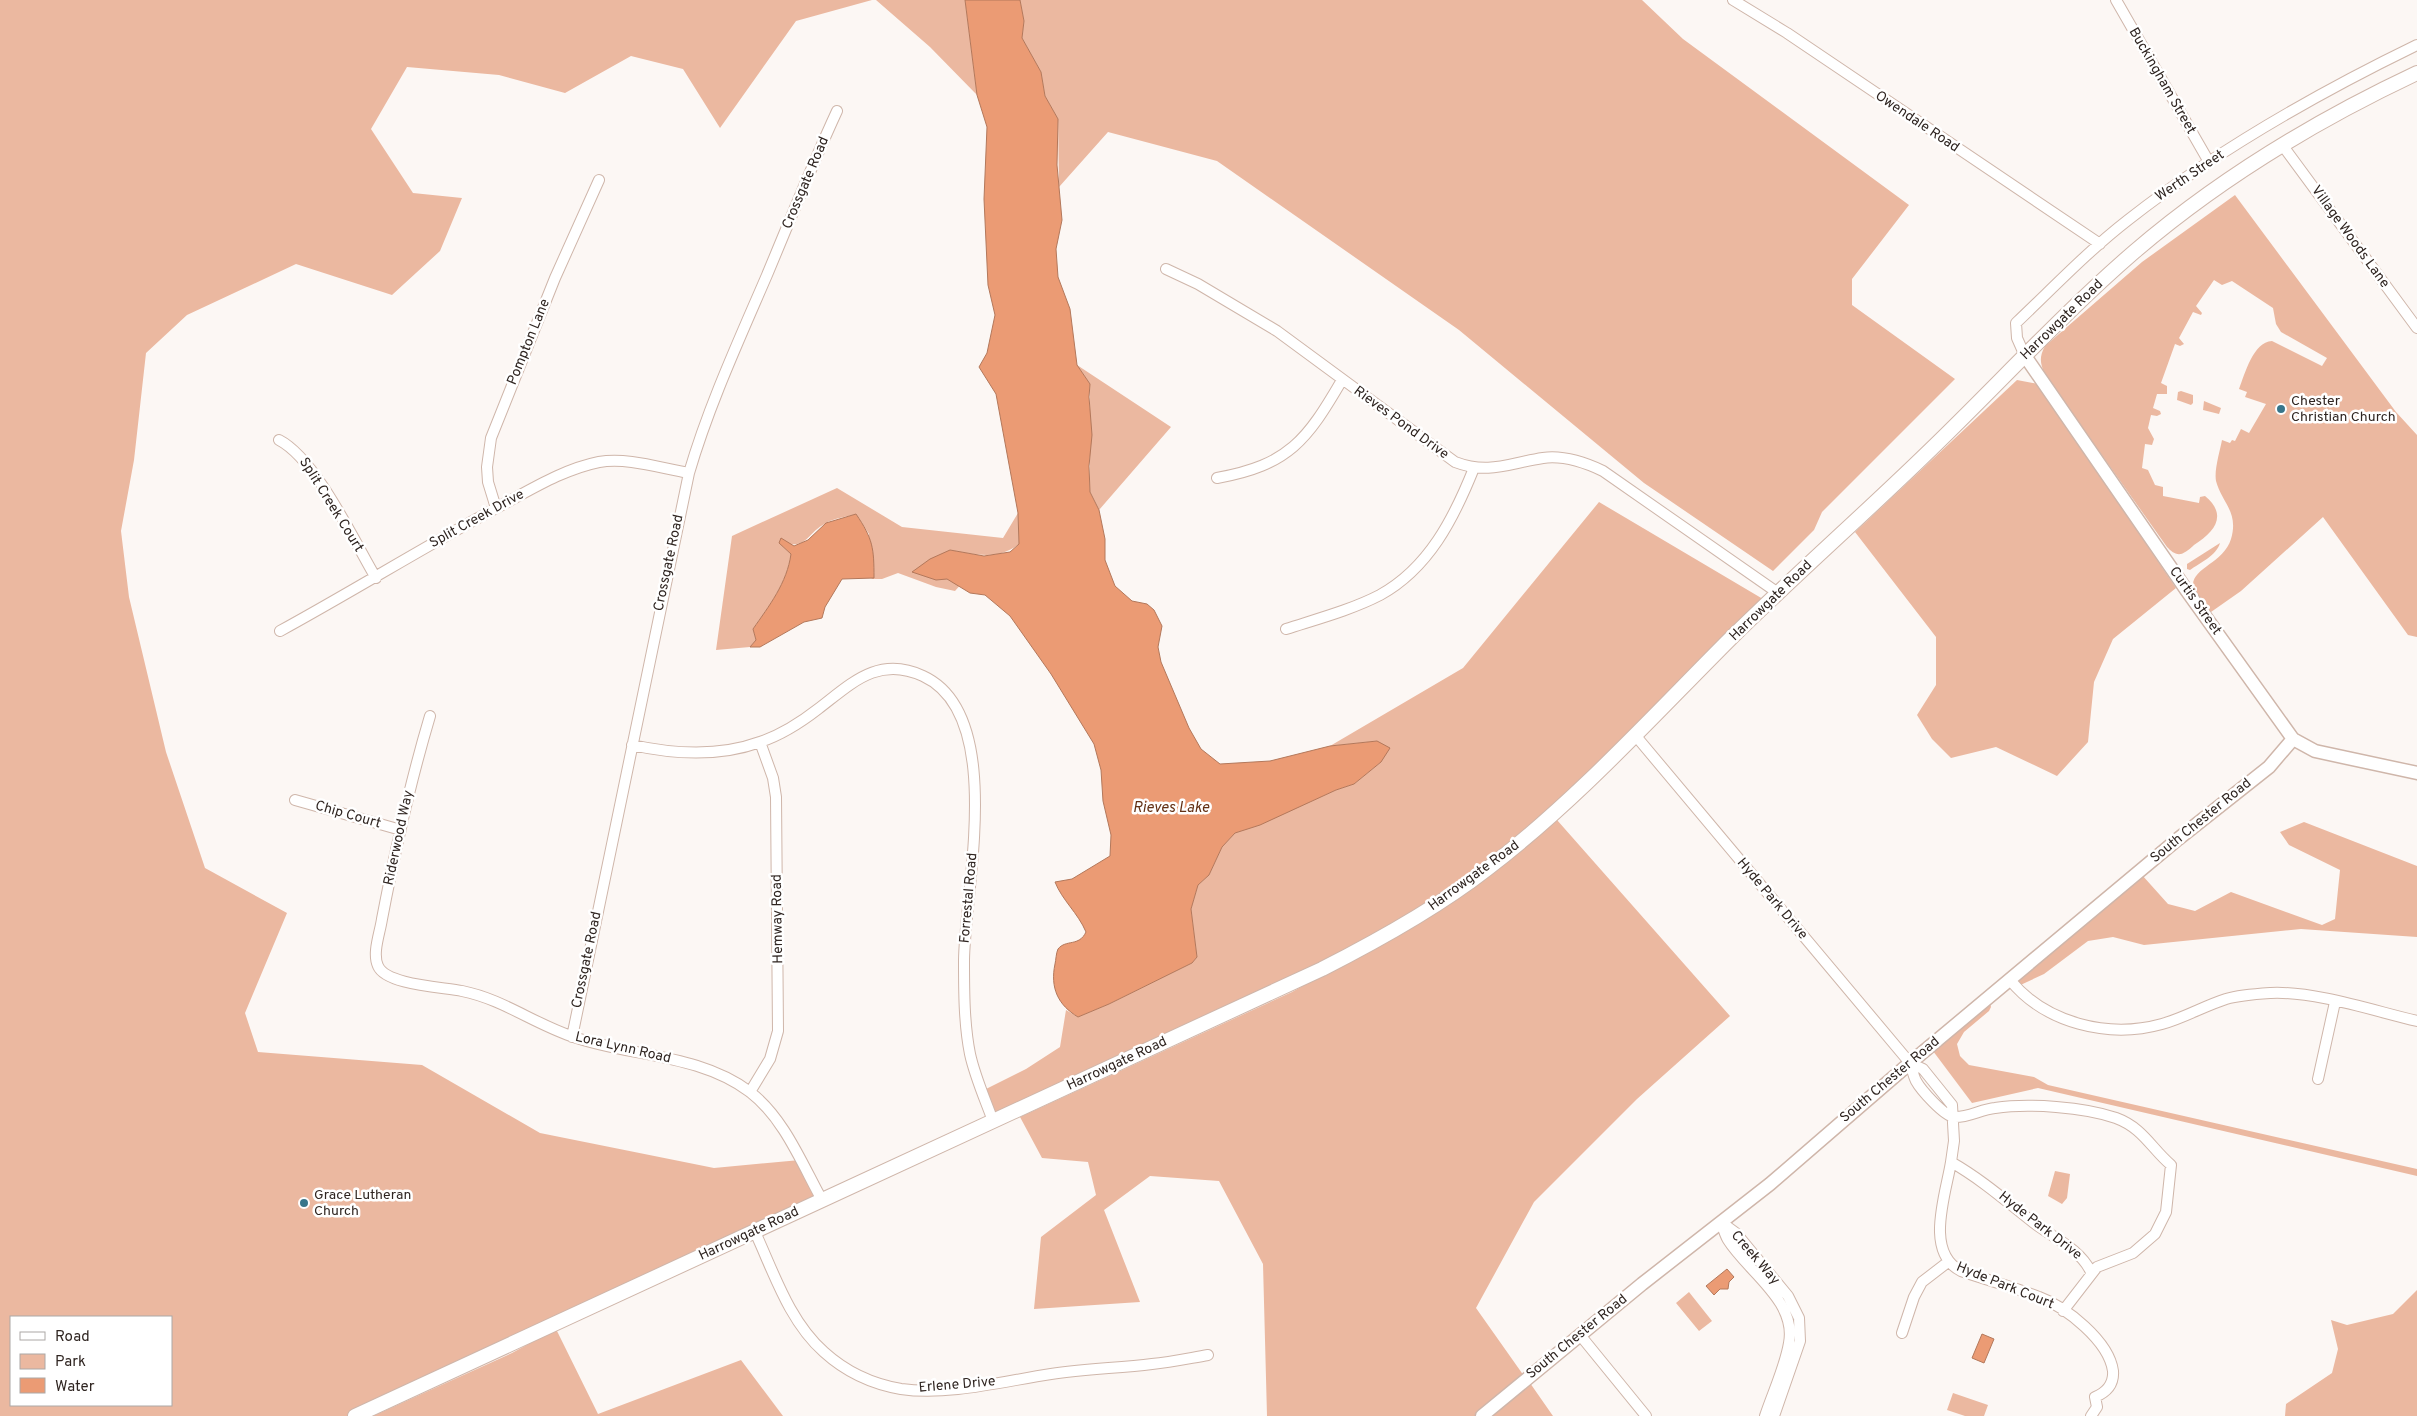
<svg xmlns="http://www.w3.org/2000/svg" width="2417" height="1416" font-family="Overpass,sans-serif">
  <rect width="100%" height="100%" fill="#fcf7f4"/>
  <!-- green -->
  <path fill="#ebb8a0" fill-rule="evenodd" d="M0 0H872L796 21 720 128 683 69 631 56 565 93 499 75 407 67 371 129 413 193 462 198 440 251 392 295 296 264 187 315 146 353 134 460 121 531 129 597 166 752 205 868 287 913 245 1013 258 1052 422 1065 540 1133 714 1168 800 1160 822 1200 355 1416H0ZM11 1317H171V1405H11Z
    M876 0H965L977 95 930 47Z
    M1020 0H1642L1683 39 1909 205 1852 279V305L1955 379 1822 512 1814 530 1773 571 1644 483 1459 330 1217 161 1108 132 1059 187 1058 119 1045 96 1041 72 1022 38 1024 21Z
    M2235 195 2396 412 2417 435V637L2408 635 2323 517 2241 591 2211 612C2165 569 2221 572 2231 539 2239 512 2222 503 2216 481 2214 470 2220 451 2222 440L2230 443 2232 440 2235 441 2241 429 2249 433 2266 404 2245 397 2247 392 2239 389C2245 374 2253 342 2272 341L2322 366 2327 358 2281 332 2276 324 2273 308 2232 281 2222 285 2214 280 2196 306 2202 313 2201 315 2193 312 2179 338 2184 344 2180 346 2175 344 2161 383 2167 386V394H2157L2153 408 2160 411 2161 414 2157 416 2151 415 2148 428 2154 439 2152 445 2145 444 2142 468 2148 470 2155 485 2163 487V496L2199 503 2200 497 2205 496C2228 515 2215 532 2194 545 2191 548 2185 553 2181 554 2175 555 2171 551 2167 547L2045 375C2040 363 2039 357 2045 346L2142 262Z
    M1077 365 1171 427 1099 510 1090 492V384Z
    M2017 380 2038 384 2176 588 2113 639 2094 682 2088 742 2057 776 1996 747 1951 758 1932 739 1917 715 1936 685V637L1855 532Z
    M2181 391 2193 395V403L2191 405 2177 400 2178 392Z
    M2204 401 2221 408 2219 414 2203 410Z
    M837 488 902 527 1003 538 1018 513 1019 544C998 561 974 554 950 550L963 582 955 591 936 587 898 573 882 579H872L866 570 869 534 856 514C847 517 834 518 826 523 804 535 810 549 779 543L791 554C787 583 769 606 753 629L756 640 750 647 716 650 732 536Z
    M1599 502 1768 602 1528 837 1364 948 993 1121 982 1091 1026 1069 1060 1047 1066 1010 1078 1017 1109 1004 1192 963 1197 957 1191 909 1198 885 1209 875 1222 847 1235 833 1260 824 1336 790 1354 784 1381 762 1377 741 1330 746 1463 668Z
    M2220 543C2217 555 2200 563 2190 570L2187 569V564Z
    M1557 820 1730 1016 1637 1099 1534 1202 1476 1308 1524 1376 1477 1416H1267L1263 1264 1219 1181 1150 1176 1104 1210 1140 1302 1034 1309 1041 1237 1096 1195 1088 1162 1042 1158 1020 1117 1292 992 1449 904 1525 847Z
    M2304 822 2417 866V937L2301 929 2144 945 2113 937 2088 941 2044 974 2014 988 2008 987 2142 875 2168 904 2195 911 2231 892 2322 925 2335 919 2340 870 2289 845 2280 832Z
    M1990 1003 1991 1007 1989 1011 1964 1032 1957 1044 1960 1056 1969 1065 2034 1077 2048 1085 2417 1169V1176L2038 1088 1972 1103 1933 1051Z
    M2055 1171 2070 1174 2067 1198 2062 1204 2048 1196Z
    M2417 1290V1416H2285L2286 1404 2332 1373 2338 1349 2331 1320 2347 1325 2393 1314Z
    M1689 1292 1712 1321 1699 1331 1676 1303Z
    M556 1329 598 1414 741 1360 783 1416H373L512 1353Z
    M1530 1383 1553 1416H1490Z
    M1953 1393 1988 1405 1984 1416H1965L1947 1410Z"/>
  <!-- water -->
  <path fill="#eb9b74" stroke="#b3785b" d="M965 0H1020L1024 21 1022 38 1041 72 1045 96 1058 119 1057 165 1062 220 1056 249 1058 277 1070 309 1077 365 1090 384 1089 397 1092 435 1089 466 1090 492 1099 510 1105 539V560L1115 586 1132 601 1147 604 1154 610 1162 626 1158 647 1161 662 1189 728 1201 749 1220 764 1270 761 1330 746 1377 741 1390 748 1381 762 1354 784 1336 790 1260 825 1235 833 1222 847 1209 875 1198 885 1191 909 1197 957 1192 963 1109 1004 1078 1017C1058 1005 1050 988 1055 964 1056 960 1056 953 1058 949 1066 939 1079 947 1086 932 1078 913 1062 900 1055 882L1072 879 1110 856 1111 835 1103 801 1101 770 1094 744 1051 674 1010 616 985 595 970 593 947 579 936 580 912 572 930 559 950 550 984 556 1010 552 1019 544 1018 513 996 394 979 367 987 353 995 315 988 285 984 199 987 127 977 95Z
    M856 514C873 539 874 548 874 578L842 579 825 607 822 618 804 622 760 647H750L756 640 753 629C769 606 787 583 791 554L779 543 781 538 794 546 808 540 826 523Z
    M1727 1269 1734 1277 1729 1282 1728 1289H1720L1714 1295 1706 1286Z
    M1982 1334 1994 1339 1984 1363 1972 1358Z"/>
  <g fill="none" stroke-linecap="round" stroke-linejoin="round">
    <!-- minor casing -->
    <g stroke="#cfb6aa" stroke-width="12">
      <path id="minor" d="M1733 0 1787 33 2100 244
        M2116 0 2209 162
        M2283 146 2417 328
        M1166 269 1198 284 1277 331 1455 462C1489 475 1509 463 1543 458 1564 455 1584 462 1603 471L1778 593
        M2025 356 2017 338 2016 323C2053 288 2088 251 2128 220 2216 151 2316 94 2417 45
        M279 440C316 459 354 541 376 578
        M1217 478C1289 465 1307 440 1342 380
        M496 508 488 482 487 467 491 438 555 278 599 180
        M1286 629C1317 619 1351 610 1380 595 1429 568 1454 518 1474 468
        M280 631C355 590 427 545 502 505 532 489 564 469 599 462 627 457 660 468 689 473
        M430 716C410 783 395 851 382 919 380 933 372 953 378 966 386 985 443 987 462 991 502 999 533 1023 571 1036 629 1057 698 1053 750 1092 784 1118 802 1164 822 1200
        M1635 735 1910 1063C1912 1068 1913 1075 1916 1081 1921 1090 1944 1116 1954 1117 1967 1118 1982 1109 1995 1108 2029 1103 2084 1107 2116 1118 2143 1128 2151 1148 2171 1165L2166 1212 2155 1234 2133 1253 2097 1267 2063 1311
        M632 745C673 754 719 757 760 742 781 735 800 723 818 709 851 684 878 655 923 676 1006 714 965 887 964 960 964 991 964 1024 970 1054 975 1077 985 1099 993 1121
        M295 800 401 830
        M2010 980C2045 1023 2108 1039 2162 1024 2184 1018 2204 1006 2226 999 2240 995 2256 994 2271 993 2315 991 2374 1011 2417 1021
        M572 1037 689 473C709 405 739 340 767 275 790 220 812 165 837 111
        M1910 1063 1923 1069 1952 1105 1954 1141 1951 1162C1981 1179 2006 1201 2034 1223 2054 1238 2080 1249 2091 1272
        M2318 1079 2335 1002
        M750 1092 770 1059 778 1031 776 797 773 778 760 742
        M1951 1162C1946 1194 1924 1252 1961 1271 1987 1280 2014 1287 2039 1297 2066 1307 2109 1341 2113 1371 2114 1384 2107 1392 2095 1397L2097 1407 2091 1416
        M1721 1222 1736 1233 1788 1296 1799 1318 1800 1341 1774 1416
        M1721 1222C1723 1228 1725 1235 1728 1240 1748 1272 1797 1301 1789 1343 1785 1367 1773 1392 1765 1416
        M755 1232C774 1273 789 1321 824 1352 846 1372 872 1384 901 1389 948 1396 1004 1381 1051 1374 1085 1369 1119 1368 1152 1364 1171 1362 1190 1358 1208 1355
        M1902 1333 1914 1297 1922 1282 1948 1262
        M1580 1335 1646 1416"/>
    </g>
    <!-- tertiary casing -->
    <g stroke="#cfb6aa" stroke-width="15">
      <path id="tertiary" d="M2025 356 2187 591 2293 739 2315 751 2417 773
        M1482 1416 1642 1284 1770 1184 1910 1063 2178 839 2269 767 2293 739"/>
    </g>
    <!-- secondary casing -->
    <g stroke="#cfb6aa" stroke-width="16">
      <path id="secondary" d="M355 1416 1322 969C1379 940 1437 908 1487 869 1576 801 1652 717 1731 638 1794 576 1860 518 1924 456 1994 389 2060 316 2134 252 2218 180 2317 120 2417 73"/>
    </g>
    <!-- minor -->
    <use href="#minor" stroke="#fff" stroke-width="10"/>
    <!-- tertiary -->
    <use href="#tertiary" stroke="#fff" stroke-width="12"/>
    <!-- secondary -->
    <use href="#secondary" stroke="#fff" stroke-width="14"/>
  </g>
  <!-- markers -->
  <g fill="#38768b" stroke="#fff" stroke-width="2">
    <circle cx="2281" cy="409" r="5"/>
    <circle cx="304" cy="1203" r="5"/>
  </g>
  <g text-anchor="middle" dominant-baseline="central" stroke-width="5" stroke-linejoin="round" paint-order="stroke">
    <!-- street labels -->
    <g font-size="14" fill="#2f2521" stroke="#fff">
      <text transform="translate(2162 81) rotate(60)">Buckingham Street</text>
      <text transform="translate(1917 122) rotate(34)">Owendale Road</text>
      <text transform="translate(2190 176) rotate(-34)">Werth Street</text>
      <text transform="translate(806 183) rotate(-67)">Crossgate Road</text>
      <text transform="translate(2350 237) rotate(54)">Village Woods Lane</text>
      <text transform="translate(2062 320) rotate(-44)">Harrowgate Road</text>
      <text transform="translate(529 342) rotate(-68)">Pompton Lane</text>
      <text transform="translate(1401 423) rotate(36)">Rieves Pond Drive</text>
      <text transform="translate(331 505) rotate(58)">Split Creek Court</text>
      <text transform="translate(477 519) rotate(-29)">Split Creek Drive</text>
      <text transform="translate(669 563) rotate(-78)">Crossgate Road</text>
      <text transform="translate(1771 601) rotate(-44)">Harrowgate Road</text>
      <text transform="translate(2195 601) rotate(55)">Curtis Street</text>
      <text transform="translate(348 815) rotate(16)">Chip Court</text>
      <text transform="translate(2201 821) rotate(-39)">South Chester Road</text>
      <text transform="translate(399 838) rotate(-78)">Riderwood Way</text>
      <text transform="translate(1474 876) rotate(-36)">Harrowgate Road</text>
      <text transform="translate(969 898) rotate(-85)">Forrestal Road</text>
      <text transform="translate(1772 899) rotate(50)">Hyde Park Drive</text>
      <text transform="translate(778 919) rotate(-91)">Hemway Road</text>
      <text transform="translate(587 960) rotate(-78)">Crossgate Road</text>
      <text transform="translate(623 1048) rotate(13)">Lora Lynn Road</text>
      <text transform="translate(1117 1064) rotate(-25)">Harrowgate Road</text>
      <text transform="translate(1890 1080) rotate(-40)">South Chester Road</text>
      <text transform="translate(2040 1226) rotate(38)">Hyde Park Drive</text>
      <text transform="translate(749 1234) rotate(-25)">Harrowgate Road</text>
      <text transform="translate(1755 1258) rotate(49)">Creek Way</text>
      <text transform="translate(2005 1286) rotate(22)">Hyde Park Court</text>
      <text transform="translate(1577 1337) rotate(-39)">South Chester Road</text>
      <text transform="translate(957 1385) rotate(-5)">Erlene Drive</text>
    </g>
    <!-- poi labels -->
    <g font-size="14" fill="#2f2521" stroke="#fff" text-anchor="start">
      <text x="2291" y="401">Chester<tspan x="2291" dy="16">Christian Church</tspan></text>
      <text x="314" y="1195">Grace Lutheran<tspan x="314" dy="16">Church</tspan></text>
    </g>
    <!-- water labels -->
    <g font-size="15" font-style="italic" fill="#633014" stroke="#fff">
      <text x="1171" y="808">Rieves Lake</text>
    </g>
  </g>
  <!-- legend -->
  <rect x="10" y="1316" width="162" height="90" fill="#ffffff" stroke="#aca8a6"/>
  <rect x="20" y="1332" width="25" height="8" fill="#ffffff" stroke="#aca8a6"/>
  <text x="55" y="1341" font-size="15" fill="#2f2521">Road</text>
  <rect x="20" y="1354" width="25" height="15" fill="#ebb8a0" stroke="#aca8a6"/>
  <text x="55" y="1366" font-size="15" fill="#2f2521">Park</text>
  <rect x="20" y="1378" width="25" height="15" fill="#eb9b74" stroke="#aca8a6"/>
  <text x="55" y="1391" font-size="15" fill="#2f2521">Water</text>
</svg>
